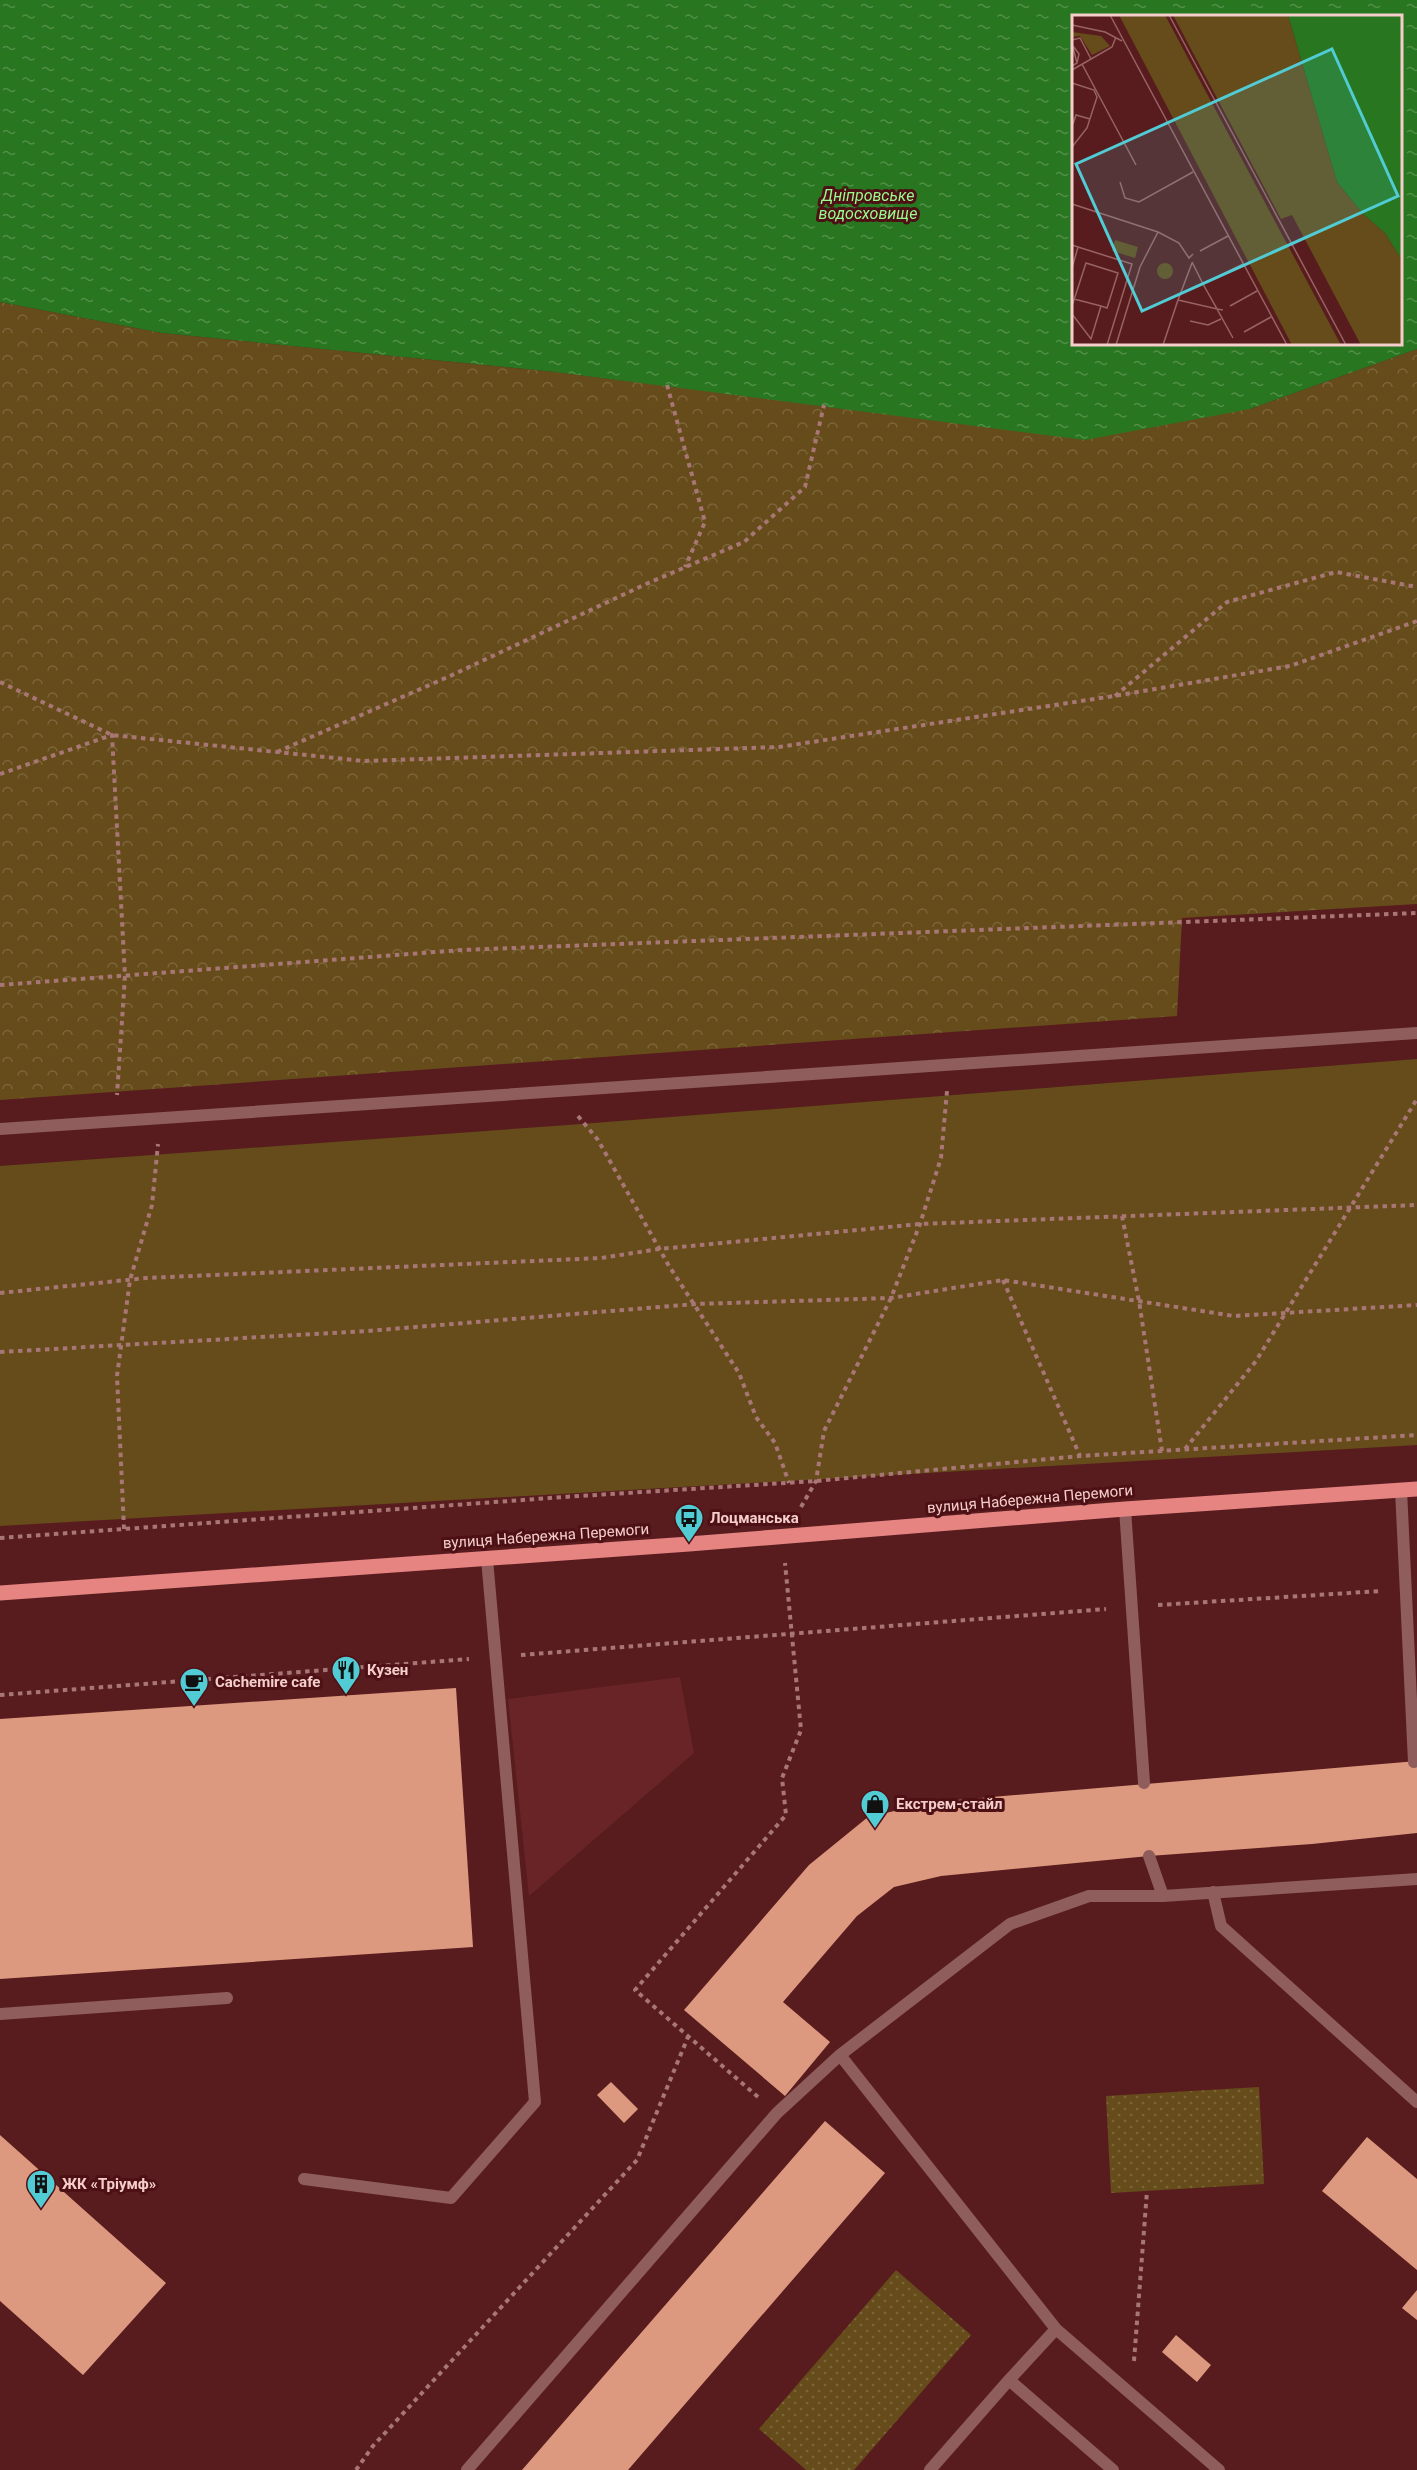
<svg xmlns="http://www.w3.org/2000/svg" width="1417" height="2470" font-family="Roboto,sans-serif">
  <defs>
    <pattern id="forest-crowns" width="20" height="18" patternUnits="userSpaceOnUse" patternTransform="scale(1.5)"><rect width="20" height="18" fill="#654c1a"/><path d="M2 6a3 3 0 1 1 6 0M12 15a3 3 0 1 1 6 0" fill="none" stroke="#7c653a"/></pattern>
    <pattern id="park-dots" width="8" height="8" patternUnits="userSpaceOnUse" patternTransform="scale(1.5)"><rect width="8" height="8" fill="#654c1a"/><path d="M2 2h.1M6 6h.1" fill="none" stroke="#7c653a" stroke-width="1.8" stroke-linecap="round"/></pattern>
    <pattern id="water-ripples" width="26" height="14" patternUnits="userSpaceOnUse" patternTransform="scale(1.5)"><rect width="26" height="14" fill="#287720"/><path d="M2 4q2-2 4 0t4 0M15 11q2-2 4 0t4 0" fill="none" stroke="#528f49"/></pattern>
  </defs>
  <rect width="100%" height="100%" fill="#581c1e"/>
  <!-- built -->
  <path fill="#682427" d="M680 1677 694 1753 529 1896 508 1699Z"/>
  <!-- grass -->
  <path fill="#654c1a" d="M1417 1059V1445L0 1526V1166L568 1125Z"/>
  <!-- forest -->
  <path fill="url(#forest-crowns)" d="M0 302 162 333 555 372 881 412 1250 409 1417 349V904L1182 918 1177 1016 0 1100Z"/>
  <!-- park -->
  <path fill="url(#park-dots)" d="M1259 2087 1264 2184 1111 2193 1106 2096Z
    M896 2270 971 2335 854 2470H806L759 2429Z"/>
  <!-- water -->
  <path fill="url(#water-ripples)" fill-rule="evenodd" d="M0 0H1417V349L1250 409 1085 440 555 372 162 333 0 302ZM1074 16H1400V344H1074Z"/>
  <!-- building -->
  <path fill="#dd997f" d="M456 1688 473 1947 0 1979V1719Z
    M1417 1761V1833L1312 1844 1149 1856 941 1876 894 1887 857 1916 783 2002 830 2042 785 2096 684 2010 809 1865 868 1817 934 1802Z
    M611 2082 638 2109 624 2123 597 2095Z
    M825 2121 885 2173 628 2470H522Z
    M0 2135 166 2283 83 2375 0 2301Z
    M1367 2137 1417 2179V2270L1322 2191Z
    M1417 2290V2320L1402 2308Z
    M1176 2335 1211 2365 1197 2382 1162 2352Z"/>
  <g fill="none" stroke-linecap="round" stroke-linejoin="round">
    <!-- path -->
    <path stroke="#a77675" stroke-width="4" stroke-dasharray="4.5 4.5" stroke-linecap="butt" d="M667 385 705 522 685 567
      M0 682 112 735 364 761 779 747 1114 696 1290 666 1417 621
      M1115 696 1227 602 1336 572 1417 587
      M277 752 450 676 646 584 744 542 805 487 824 405
      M0 774 112 735 125 976 117 1095
      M0 985 462 950 1417 913
      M578 1116 598 1140 669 1266 739 1373 756 1417 775 1443 789 1483
      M1122 1216 1139 1301 1162 1451
      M1003 1280 1080 1456
      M0 1293 146 1278 601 1258 659 1249 920 1224 1417 1205
      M0 1352 367 1331 696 1304 891 1298 1003 1280 1234 1316 1417 1305
      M1185 1449 1256 1361 1417 1099
      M801 1507 816 1481 824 1431 891 1298 920 1224 941 1158 947 1091
      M124 1529 117 1376 130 1280 152 1205 158 1144
      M0 1538 564 1497 816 1481 1080 1456 1417 1435
      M1158 1605 1381 1591
      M521 1655 1106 1609
      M0 1695 469 1659
      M758 2097 635 1990 786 1815 782 1778 801 1730 785 1563
      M1134 2361 1147 2191
      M356 2470 373 2446 637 2160 688 2037"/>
    <!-- lane -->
    <path stroke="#8e5d5c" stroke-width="12" d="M1401 1490 1414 1762
      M1125 1509 1144 1783
      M1213 1892 1221 1926 1417 2102
      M1163 1896 1417 1879
      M840 2055 1010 1924 1089 1896H1163L1149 1856
      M1009 2380 1056 2329
      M467 2470 777 2113 840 2055 1056 2329 1219 2470
      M930 2470 1009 2380 1113 2470"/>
    <!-- street -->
    <path stroke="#8e5d5c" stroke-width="12" d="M0 1129 1417 1033
      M0 2014 227 1998
      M304 2179 451 2198 535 2102 487 1559"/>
    <!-- primary -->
    <path stroke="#e68482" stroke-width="15" d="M0 1593 689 1544 1125 1509 1417 1489"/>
  </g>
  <!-- icons -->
  <defs>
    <g id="bus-pin" transform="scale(1.5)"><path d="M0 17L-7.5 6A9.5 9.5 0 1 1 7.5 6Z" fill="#51ccd5" stroke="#4d1014"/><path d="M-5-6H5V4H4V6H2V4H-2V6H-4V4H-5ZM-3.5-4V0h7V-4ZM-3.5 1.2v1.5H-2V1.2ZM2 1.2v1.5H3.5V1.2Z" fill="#111"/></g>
    <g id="restaurant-pin" transform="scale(1.5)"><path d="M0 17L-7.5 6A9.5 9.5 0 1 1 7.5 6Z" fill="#51ccd5" stroke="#4d1014"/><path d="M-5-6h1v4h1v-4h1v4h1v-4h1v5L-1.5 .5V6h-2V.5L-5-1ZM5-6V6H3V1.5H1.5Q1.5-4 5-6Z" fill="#111"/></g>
    <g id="cafe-pin" transform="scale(1.5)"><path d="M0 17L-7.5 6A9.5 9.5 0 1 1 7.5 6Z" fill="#51ccd5" stroke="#4d1014"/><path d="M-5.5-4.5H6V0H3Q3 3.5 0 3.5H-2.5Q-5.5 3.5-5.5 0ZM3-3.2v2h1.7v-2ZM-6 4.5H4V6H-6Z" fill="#111"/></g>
    <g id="shop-pin" transform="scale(1.5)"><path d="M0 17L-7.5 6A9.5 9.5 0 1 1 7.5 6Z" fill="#51ccd5" stroke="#4d1014"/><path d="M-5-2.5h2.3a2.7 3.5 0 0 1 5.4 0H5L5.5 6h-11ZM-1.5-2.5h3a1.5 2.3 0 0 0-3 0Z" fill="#111"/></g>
    <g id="building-pin" transform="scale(1.5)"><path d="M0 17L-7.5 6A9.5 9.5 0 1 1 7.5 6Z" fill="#51ccd5" stroke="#4d1014"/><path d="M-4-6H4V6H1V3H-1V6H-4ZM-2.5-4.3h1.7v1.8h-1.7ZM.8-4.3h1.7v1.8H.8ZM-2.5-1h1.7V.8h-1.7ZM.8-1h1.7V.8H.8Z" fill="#111"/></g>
  </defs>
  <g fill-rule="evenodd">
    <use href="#bus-pin" x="689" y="1518"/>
    <use href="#restaurant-pin" x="346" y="1670"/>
    <use href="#cafe-pin" x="194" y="1682"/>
    <use href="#shop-pin" x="875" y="1804"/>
    <use href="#building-pin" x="41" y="2184"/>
  </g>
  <g text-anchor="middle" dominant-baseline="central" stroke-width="6" stroke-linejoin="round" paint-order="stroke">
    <!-- street labels -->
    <g font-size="15" fill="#f5cecb" stroke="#4d1014">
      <text transform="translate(1030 1499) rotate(-5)">вулиця Набережна Перемоги</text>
      <text transform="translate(546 1536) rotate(-4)">вулиця Набережна Перемоги</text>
    </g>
    <!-- poi labels -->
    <g font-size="15" font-weight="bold" fill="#f5cecb" stroke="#4d1014" text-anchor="start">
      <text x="710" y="1518">Лоцманська</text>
      <text x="367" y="1670">Кузен</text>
      <text x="215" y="1682">Cachemire cafe</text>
      <text x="896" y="1804">Екстрем-стайл</text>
      <text x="62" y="2184">ЖК «Тріумф»</text>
    </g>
    <!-- water labels -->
    <g font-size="16" font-style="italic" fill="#98fb8d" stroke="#4d1014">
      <text x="868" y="195">Дніпровське<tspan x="868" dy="18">водосховище</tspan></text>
    </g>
  </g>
  <!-- overview -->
  <g transform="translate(1072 15)">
    <rect width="330" height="330" fill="#581c1e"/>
    <path d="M47 0H93L269 330H220ZM0 17 29 21 38 31 20 40 8 21 0 22Z" fill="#654c1a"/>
    <path d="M101 0H216L265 167 291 199 313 218 330 245V330H289L220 200 209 204Z" fill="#654c1a"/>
    <path d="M43 225 66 232 63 243 40 236ZM85 256a8 8 0 1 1 16 0a8 8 0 1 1-16 0Z" fill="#654c1a"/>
    <path d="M216 0H330V245L313 218 291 199 265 167Z" fill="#287720"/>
    <path fill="none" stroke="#976363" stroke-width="1.5" d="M38 0 215 330M97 0 274 330M0 10 33 17 50 26M0 25 8 23 19 44M0 29 5 48 0 51M1 31 7 39 5 48M10 49 64 150M0 55 40 32 44 22M0 68 22 75 25 82 15 113 0 132M1 109 4 100 18 104M48 167 53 183 67 187 121 157M0 189 86 217 68 252 44 330M86 217 107 228 117 243 121 239M0 230 6 232 0 253M6 232 60 249 35 330M128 236 156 221M120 247 131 269M143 263 171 249M2 284 29 291M106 285 120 248M0 291 14 248 46 258 35 293 29 291 19 324 0 299M158 291 185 276M151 295 145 294 161 323M118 306 136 310 149 304M172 317 199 302M91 330 106 285 145 294 131 269 136 266"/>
    <path fill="#51ccd5" fill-opacity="0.15" stroke="#51ccd5" stroke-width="3" d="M260 34 326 181 70 296 4 149Z"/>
    <rect width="330" height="330" fill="none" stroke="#f5cecb" stroke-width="3"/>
  </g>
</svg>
